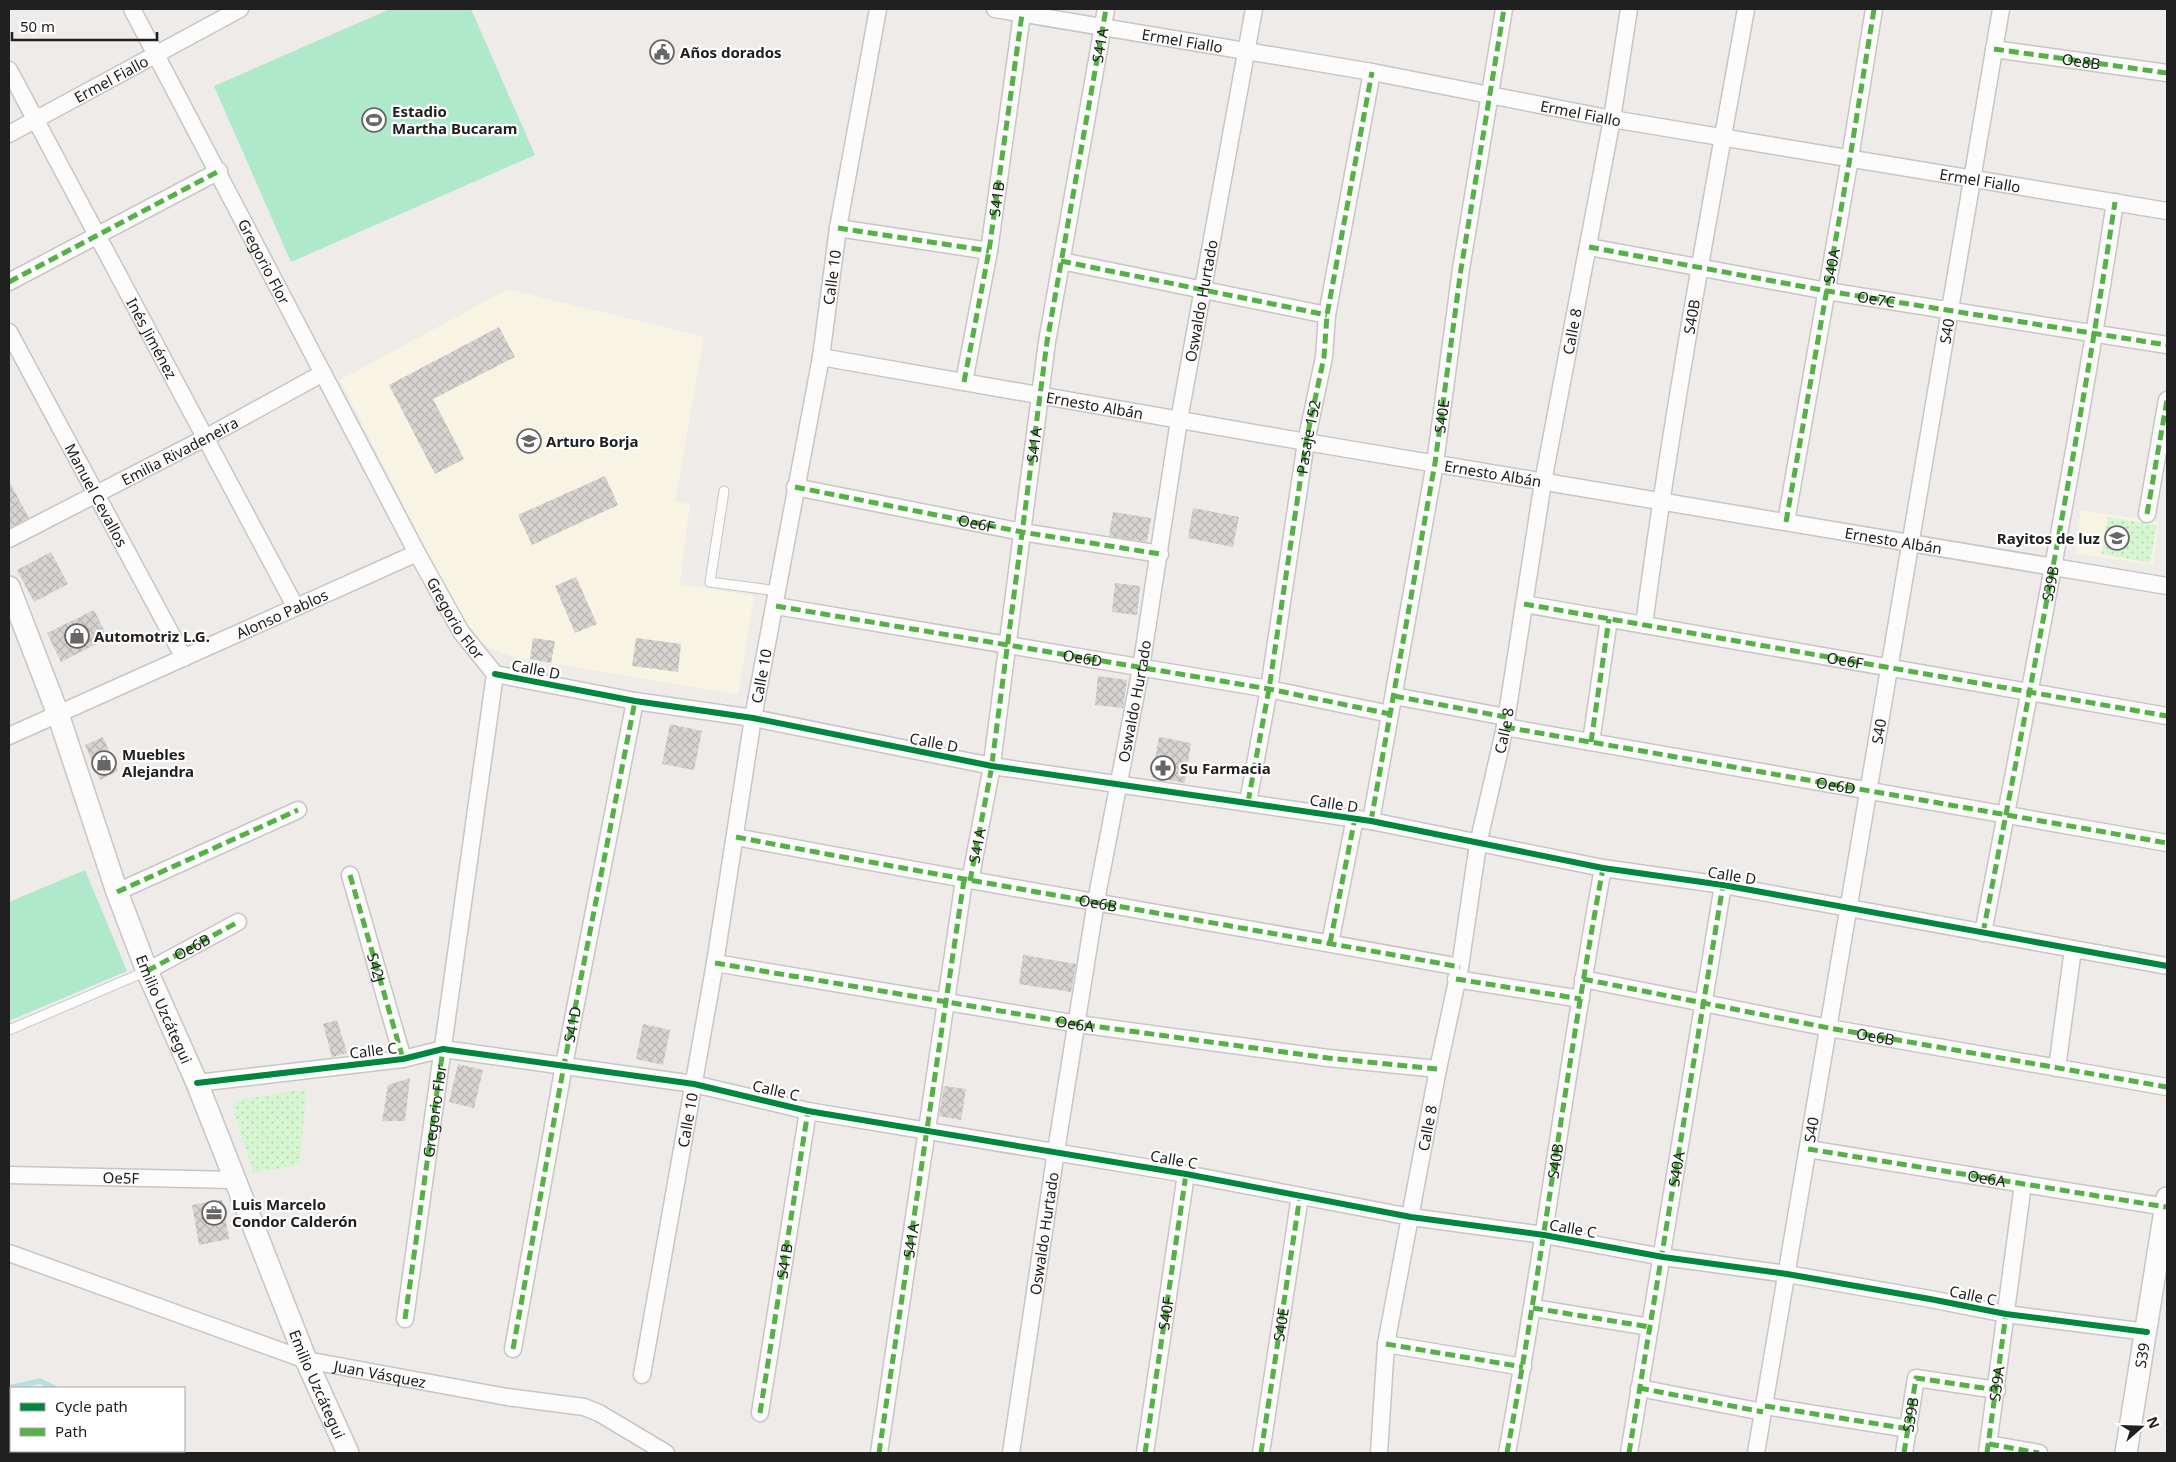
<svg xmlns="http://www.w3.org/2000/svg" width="2176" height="1462" font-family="'Noto Sans',sans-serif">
  <defs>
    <pattern id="park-dots" width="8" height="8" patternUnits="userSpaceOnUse" patternTransform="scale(1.25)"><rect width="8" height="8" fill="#d5f6d1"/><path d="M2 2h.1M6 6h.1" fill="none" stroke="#b7d3b3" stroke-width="1.8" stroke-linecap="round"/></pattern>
    <pattern id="building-cross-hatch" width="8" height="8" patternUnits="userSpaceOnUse" patternTransform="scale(1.25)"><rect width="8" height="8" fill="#d7d3d1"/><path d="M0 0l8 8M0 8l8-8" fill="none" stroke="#b8b5b3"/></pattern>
  </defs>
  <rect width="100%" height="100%" fill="#eeebe8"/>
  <!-- education -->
  <path fill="#f7f4e4" d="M508 289 704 337 675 502 690 504 680 584 754 596 738 695 514 657 490 648 474 637 461 618 340 380Z
    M2081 510 2159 522 2153 565 2075 553Z"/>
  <!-- park -->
  <path fill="url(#park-dots)" d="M2108 517 2157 525 2150 563 2102 554Z
    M307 1089 299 1165 253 1173 232 1105 239 1100Z"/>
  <!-- pitch -->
  <path fill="#afe9cb" d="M390 9H471L535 155 291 262 214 86Z
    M85 870 127 971 9 1021V902Z"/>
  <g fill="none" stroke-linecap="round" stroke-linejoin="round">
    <!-- stream -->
    <path stroke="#b8e0e4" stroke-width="5.5" d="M9 1388 40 1381 54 1388
      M163 1451 167 1453"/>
  </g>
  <!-- building -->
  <path fill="url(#building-cross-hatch)" d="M499 327 515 357 433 399 464 459 435 474 389 385Z
    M605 476 618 505 532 545 518 515Z
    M9 481 29 518 9 528Z
    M1193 508 1239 517 1233 547 1188 538Z
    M1113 512 1151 518 1147 542 1109 536Z
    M51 552 68 584 34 602 17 570Z
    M576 577 597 624 575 633 555 586Z
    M1115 583 1140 586 1137 615 1112 612Z
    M94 610 108 638 61 662 47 633Z
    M533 638 555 641 551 663 530 659Z
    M636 638 681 644 678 672 632 666Z
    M1098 676 1127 680 1123 708 1095 705Z
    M670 724 702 731 694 770 662 764Z
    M103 737 118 771 100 780 85 745Z
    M1159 737 1191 743 1185 783 1152 777Z
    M1023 955 1076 964 1071 992 1019 984Z
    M337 1020 347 1053 332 1057 323 1024Z
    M643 1024 670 1030 663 1065 636 1059Z
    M458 1064 483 1070 474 1108 449 1102Z
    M410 1078 405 1121H382L388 1085Z
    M944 1086 966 1089 961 1120 939 1116Z
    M222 1200 229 1239 199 1245 192 1205Z"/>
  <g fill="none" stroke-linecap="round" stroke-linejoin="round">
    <!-- service casing -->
    <g stroke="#c7c6c4" stroke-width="11">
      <path id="service" d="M724 491 710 582 778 591
        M9 1030 147 971"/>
    </g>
    <!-- minor casing -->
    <g stroke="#c7c6c4" stroke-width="19">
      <g id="minor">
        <path id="s1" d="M132 9 417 553 461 632 495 674 405 1319"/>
        <path id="s2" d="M995 9 1372 72 1612 119 2167 211"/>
        <path d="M1994 49 2167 73"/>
        <path id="s3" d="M9 70 295 606"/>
        <path id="s4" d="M9 134 240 9"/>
        <path d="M838 228 989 251"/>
        <path d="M1589 247 1827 291 2167 345"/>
        <path d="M1061 261 1327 315"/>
        <path d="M9 282 219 171"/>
        <path id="s5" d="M9 332 184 658"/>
        <path id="s6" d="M821 357 1306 442 2167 586"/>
        <path d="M964 382 989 251 1022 14"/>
        <path d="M795 487 1022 532 1160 554"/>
        <path d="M2147 514 2167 400"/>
        <path d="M1786 522 1850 158 1874 9"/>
        <path id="s7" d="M9 539 205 438 323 373"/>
        <path d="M1524 604 2167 716"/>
        <path d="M776 606 1269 689 1390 714"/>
        <path id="s8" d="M1644 625C1671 418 1709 214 1746 9"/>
        <path d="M495 674 635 701 753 718 992 766 1371 821 1603 868 1723 885 2167 966"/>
        <path d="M1394 696 1506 717"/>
        <path id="s9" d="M1505 727 2167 843"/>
        <path id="s10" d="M9 736 417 553"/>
        <path d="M1591 742 1609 619"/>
        <path d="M1248 802 1269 689 1306 442 1324 357 1327 315 1372 72"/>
        <path id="s11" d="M1371 821 1435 463 1461 269 1504 9"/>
        <path d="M736 837C977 883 1219 923 1460 967"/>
        <path id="s12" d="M350 875 403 1059"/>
        <path id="s13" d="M970 881 991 771 1047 342 1106 9"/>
        <path d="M117 892 298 810"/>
        <path id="s14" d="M1983 933C2030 690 2078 447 2115 202"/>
        <path d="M1330 943 1355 818"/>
        <path id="s15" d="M715 963 1078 1024 1328 1058 1438 1069"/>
        <path d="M147 971 238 922"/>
        <path d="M1456 979 1581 999"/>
        <path d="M1583 979 1829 1028 2167 1087"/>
        <path d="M2057 1068 2073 949"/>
        <path d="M197 1083 403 1059 443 1049 694 1084 808 1111 1186 1174 1411 1217 1544 1235 1663 1257 1787 1274 1930 1299 2006 1314 2147 1332"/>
        <path id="s16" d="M1808 1149 2166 1207"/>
        <path id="s17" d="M9 1175 234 1180"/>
        <path id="s18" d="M9 1253 306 1360 507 1397 584 1407 599 1413 666 1453"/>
        <path d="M1533 1308 1650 1327"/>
        <path d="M1386 1344 1523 1367"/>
        <path d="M513 1349 564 1065 635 701"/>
        <path id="s19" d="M642 1375 715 963 753 718 821 357 838 228 878 9"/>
        <path d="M1639 1388 1763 1412"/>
        <path d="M1765 1406 1909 1429"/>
        <path id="s20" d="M760 1413 808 1111"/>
        <path d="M1989 1444 2039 1453"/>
        <path id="s21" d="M879 1453 964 880"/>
        <path id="s22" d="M1011 1453 1056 1151 1096 901 1141 668 1179 420 1254 9"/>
        <path id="s23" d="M1145 1453 1186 1174"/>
        <path d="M1261 1453 1300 1196"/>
        <path id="s24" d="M1379 1453 1386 1344 1438 1069 1460 967 1478 844 1505 727 1543 482 1612 119 1629 9"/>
        <path id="s25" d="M1507 1453C1543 1259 1567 1062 1603 868"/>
        <path id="s26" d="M1629 1453 1723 885"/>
        <path id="s27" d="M1756 1453 2001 9"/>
        <path id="s28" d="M1904 1453 1916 1378 1997 1390"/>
        <path id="s29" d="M1987 1453 2023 1184"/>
      </g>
    </g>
    <!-- tertiary casing -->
    <g stroke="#c7c6c4" stroke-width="24">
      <g id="tertiary">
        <path id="s30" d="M9 587 58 714 117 892 147 971 197 1083 306 1360 348 1453"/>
        <path id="s31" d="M2126 1453 2167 1198"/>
      </g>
    </g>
    <!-- service -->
    <use href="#service" stroke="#fcfcfc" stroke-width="9"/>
    <!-- minor -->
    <use href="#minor" stroke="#fcfcfc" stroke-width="16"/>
    <!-- tertiary -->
    <use href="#tertiary" stroke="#fcfcfc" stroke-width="21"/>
    <!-- quiet -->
    <g stroke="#55b145" stroke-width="5" stroke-dasharray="10 5" stroke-linecap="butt">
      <path id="s32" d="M1994 49 2167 73"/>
      <path d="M838 228 989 251"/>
      <path id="s33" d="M1589 247 1827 291 2167 345"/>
      <path d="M1061 261 1327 315"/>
      <path d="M9 282 219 171"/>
      <path id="s34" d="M964 382 989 251 1022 14"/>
      <path id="s35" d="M795 487 1022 532 1160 554"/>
      <path d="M2147 514 2167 400"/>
      <path id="s36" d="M1786 522 1850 158 1874 9"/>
      <path id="s37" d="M1524 604 2167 716"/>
      <path id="s38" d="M776 606 1269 689 1390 714"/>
      <path d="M1394 696 1506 717"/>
      <path d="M1505 727 2167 843"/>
      <path d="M1591 742 1609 619"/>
      <path id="s39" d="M1248 802 1269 689 1306 442 1324 357 1327 315 1372 72"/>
      <path d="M1371 821 1435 463 1461 269 1504 9"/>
      <path id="s40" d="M736 837C977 883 1219 923 1460 967"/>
      <path d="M350 875 403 1059"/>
      <path d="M970 881 991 771 1047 342 1106 9"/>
      <path d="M117 892 298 810"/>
      <path d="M1983 933C2030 690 2078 447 2115 202"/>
      <path d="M1330 943 1355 818"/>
      <path d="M715 963 1078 1024 1328 1058 1438 1069"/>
      <path id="s41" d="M147 971 238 922"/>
      <path d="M1456 979 1581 999"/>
      <path id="s42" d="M1583 979 1829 1028 2167 1087"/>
      <path d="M1808 1149 2166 1207"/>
      <path d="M1533 1308 1650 1327"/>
      <path id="s43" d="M405 1319 443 1049"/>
      <path d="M1386 1344 1523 1367"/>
      <path id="s44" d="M513 1349 564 1065 635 701"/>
      <path d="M1639 1388 1763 1412"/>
      <path d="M1765 1406 1909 1429"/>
      <path d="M760 1413 808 1111"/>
      <path d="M1989 1444 2039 1453"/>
      <path d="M879 1453 964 880"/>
      <path d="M1145 1453 1186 1174"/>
      <path id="s45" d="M1261 1453 1300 1196"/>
      <path d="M1507 1453C1543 1259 1567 1062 1603 868"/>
      <path d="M1629 1453 1723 885"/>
      <path d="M1904 1453 1916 1378 1997 1390"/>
      <path d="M1987 1453 2006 1314"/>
    </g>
    <!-- cycleway casing -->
    <g stroke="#fff" stroke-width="9">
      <path id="cycleway" d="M495 674 635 701 753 718 992 766 1371 821 1603 868 1723 885 2167 966
        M197 1083 403 1059 443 1049 694 1084 808 1111 1186 1174 1411 1217 1544 1235 1663 1257 1787 1274 1930 1299 2006 1314 2147 1332"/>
    </g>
    <!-- cycleway -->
    <use href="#cycleway" stroke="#00873e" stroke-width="6"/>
  </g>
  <!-- icons -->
  <defs>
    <g id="civic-ring" transform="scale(1.25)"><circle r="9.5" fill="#fff" stroke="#686766" stroke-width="1.5"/><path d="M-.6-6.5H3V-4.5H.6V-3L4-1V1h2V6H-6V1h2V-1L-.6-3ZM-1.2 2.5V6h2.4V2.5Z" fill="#686766"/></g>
    <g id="stadium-ring" transform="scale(1.25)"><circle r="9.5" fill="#fff" stroke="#686766" stroke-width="1.5"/><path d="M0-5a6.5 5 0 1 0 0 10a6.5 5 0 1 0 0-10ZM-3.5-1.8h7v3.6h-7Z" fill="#686766"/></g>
    <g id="university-ring" transform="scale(1.25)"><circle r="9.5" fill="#fff" stroke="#686766" stroke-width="1.5"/><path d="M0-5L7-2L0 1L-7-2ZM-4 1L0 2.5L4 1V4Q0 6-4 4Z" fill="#686766"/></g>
    <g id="school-ring" transform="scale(1.25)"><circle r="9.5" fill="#fff" stroke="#686766" stroke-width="1.5"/><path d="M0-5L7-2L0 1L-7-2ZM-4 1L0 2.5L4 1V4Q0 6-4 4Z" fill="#686766"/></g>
    <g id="shop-ring" transform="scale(1.25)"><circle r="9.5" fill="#fff" stroke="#686766" stroke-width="1.5"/><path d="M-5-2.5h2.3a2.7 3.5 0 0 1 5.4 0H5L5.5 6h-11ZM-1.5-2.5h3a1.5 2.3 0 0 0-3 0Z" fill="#686766"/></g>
    <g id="pharmacy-ring" transform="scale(1.25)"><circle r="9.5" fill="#fff" stroke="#686766" stroke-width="1.5"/><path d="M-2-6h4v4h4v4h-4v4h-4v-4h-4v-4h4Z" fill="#686766"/></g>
    <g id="office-ring" transform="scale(1.25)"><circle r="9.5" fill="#fff" stroke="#686766" stroke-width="1.5"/><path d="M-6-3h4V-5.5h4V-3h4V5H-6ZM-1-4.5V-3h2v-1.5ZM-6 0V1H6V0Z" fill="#686766"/></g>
  </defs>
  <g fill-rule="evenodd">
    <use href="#civic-ring" x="662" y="52"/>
    <use href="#stadium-ring" x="374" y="120"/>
    <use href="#university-ring" x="529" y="441"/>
    <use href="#school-ring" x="2117" y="538"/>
    <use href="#shop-ring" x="77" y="636"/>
    <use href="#shop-ring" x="104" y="763"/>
    <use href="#pharmacy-ring" x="1163" y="768"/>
    <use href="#office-ring" x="214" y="1213"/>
  </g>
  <g text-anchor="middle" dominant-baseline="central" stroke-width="4.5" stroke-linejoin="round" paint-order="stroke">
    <!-- street labels -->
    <g font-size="15" fill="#202020" stroke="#fff">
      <text stroke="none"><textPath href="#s2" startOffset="190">Ermel Fiallo</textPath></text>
      <text stroke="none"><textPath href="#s13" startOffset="846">S41A</textPath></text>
      <text stroke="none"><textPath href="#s32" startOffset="88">Oe8B</textPath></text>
      <text stroke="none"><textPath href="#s4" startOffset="116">Ermel Fiallo</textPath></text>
      <text stroke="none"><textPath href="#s2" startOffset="595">Ermel Fiallo</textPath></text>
      <text stroke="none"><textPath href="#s2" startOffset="1000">Ermel Fiallo</textPath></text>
      <text stroke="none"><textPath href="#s34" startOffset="186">S41B</textPath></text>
      <text stroke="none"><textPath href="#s1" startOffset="285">Gregorio Flor</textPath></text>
      <text stroke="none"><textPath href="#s36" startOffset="260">S40A</textPath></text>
      <text stroke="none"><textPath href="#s19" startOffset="1114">Calle 10</textPath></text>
      <text stroke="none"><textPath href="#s33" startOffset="292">Oe7C</textPath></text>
      <text stroke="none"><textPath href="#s22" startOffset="1168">Oswaldo Hurtado</textPath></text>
      <text stroke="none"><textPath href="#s8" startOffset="312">S40B</textPath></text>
      <text stroke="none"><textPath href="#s24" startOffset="1139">Calle 8</textPath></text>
      <text stroke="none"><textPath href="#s27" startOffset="1138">S40</textPath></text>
      <text stroke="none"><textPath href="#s3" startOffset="304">Inés Jiménez</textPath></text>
      <text stroke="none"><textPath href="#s6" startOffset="278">Ernesto Albán</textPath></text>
      <text stroke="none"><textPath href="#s11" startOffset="411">S40E</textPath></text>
      <text stroke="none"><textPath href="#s39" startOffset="370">Pasaje 152</textPath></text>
      <text stroke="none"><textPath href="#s13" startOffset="441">S41A</textPath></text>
      <text stroke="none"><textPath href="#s7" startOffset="192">Emilia Rivadeneira</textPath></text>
      <text stroke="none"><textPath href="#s6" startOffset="682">Ernesto Albán</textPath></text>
      <text stroke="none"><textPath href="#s5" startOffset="185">Manuel Cevallos</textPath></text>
      <text stroke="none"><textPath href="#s35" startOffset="185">Oe6F</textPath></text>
      <text stroke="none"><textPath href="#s6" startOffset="1088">Ernesto Albán</textPath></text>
      <text stroke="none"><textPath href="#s14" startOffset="356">S39B</textPath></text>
      <text stroke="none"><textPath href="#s10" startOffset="299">Alonso Pablos</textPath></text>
      <text stroke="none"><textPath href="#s1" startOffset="690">Gregorio Flor</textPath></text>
      <text stroke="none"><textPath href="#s38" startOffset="311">Oe6D</textPath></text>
      <text stroke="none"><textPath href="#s37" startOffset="326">Oe6F</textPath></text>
      <text transform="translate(536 669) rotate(11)">Calle D</text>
      <text stroke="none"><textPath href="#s19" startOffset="709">Calle 10</textPath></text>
      <text stroke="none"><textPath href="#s22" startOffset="762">Oswaldo Hurtado</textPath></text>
      <text stroke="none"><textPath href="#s24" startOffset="734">Calle 8</textPath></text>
      <text stroke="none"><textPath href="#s27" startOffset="732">S40</textPath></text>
      <text transform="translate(934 742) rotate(11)">Calle D</text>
      <text stroke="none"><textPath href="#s9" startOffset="336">Oe6D</textPath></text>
      <text transform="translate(1334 803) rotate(9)">Calle D</text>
      <text stroke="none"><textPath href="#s13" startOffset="36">S41A</textPath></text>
      <text transform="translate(1732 875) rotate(9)">Calle D</text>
      <text stroke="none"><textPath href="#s40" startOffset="368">Oe6B</textPath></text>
      <text stroke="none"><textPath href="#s41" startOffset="51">Oe6B</textPath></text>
      <text stroke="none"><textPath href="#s12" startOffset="96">S42J</textPath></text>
      <text stroke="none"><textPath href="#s30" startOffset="450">Emilio Uzcátegui</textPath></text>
      <text stroke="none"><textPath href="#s44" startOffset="330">S41D</textPath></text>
      <text stroke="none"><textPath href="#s15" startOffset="365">Oe6A</textPath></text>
      <text stroke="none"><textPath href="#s42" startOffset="298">Oe6B</textPath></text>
      <text transform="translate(373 1050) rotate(-7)">Calle C</text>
      <text transform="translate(776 1090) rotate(13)">Calle C</text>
      <text stroke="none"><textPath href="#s43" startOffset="210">Gregorio Flor</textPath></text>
      <text stroke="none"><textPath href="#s19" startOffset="259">Calle 10</textPath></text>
      <text stroke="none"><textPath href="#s24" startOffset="329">Calle 8</textPath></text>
      <text stroke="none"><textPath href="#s27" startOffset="328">S40</textPath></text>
      <text transform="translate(1174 1159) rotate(10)">Calle C</text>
      <text stroke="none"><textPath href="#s25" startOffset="296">S40B</textPath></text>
      <text stroke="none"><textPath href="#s26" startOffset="288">S40A</textPath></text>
      <text stroke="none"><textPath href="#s17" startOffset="112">Oe5F</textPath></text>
      <text stroke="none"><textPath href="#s16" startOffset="181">Oe6A</textPath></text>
      <text transform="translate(1573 1228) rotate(10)">Calle C</text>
      <text stroke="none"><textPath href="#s22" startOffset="222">Oswaldo Hurtado</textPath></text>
      <text stroke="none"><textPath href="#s21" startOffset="215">S41A</textPath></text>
      <text stroke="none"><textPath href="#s20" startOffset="154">S41B</textPath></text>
      <text transform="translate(1973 1295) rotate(12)">Calle C</text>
      <text stroke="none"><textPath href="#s23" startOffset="141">S40F</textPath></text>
      <text stroke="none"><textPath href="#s45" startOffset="130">S40E</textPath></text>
      <text stroke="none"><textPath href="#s31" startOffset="99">S39</textPath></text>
      <text stroke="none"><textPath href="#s18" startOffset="391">Juan Vásquez</textPath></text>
      <text stroke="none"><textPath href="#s30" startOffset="855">Emilio Uzcátegui</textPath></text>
      <text stroke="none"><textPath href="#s29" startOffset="70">S39A</textPath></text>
      <text stroke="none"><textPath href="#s28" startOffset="39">S39B</textPath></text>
    </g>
    <!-- poi labels -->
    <g font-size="15" font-weight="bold" fill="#202020" stroke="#fff" text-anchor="start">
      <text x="680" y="52">Años dorados</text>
      <text x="392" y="111">Estadio<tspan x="392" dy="17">Martha Bucaram</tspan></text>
      <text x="546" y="441">Arturo Borja</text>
      <text x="2100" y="538" text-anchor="end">Rayitos de luz</text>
      <text x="94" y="636">Automotriz L.G.</text>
      <text x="122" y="754">Muebles<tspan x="122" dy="17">Alejandra</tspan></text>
      <text x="1180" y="768">Su Farmacia</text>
      <text x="232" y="1204">Luis Marcelo<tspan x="232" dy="17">Condor Calderón</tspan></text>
    </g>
  </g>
  <!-- border -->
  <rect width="2176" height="1462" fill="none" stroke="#202020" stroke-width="20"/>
  <!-- legend -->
  <rect x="10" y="1387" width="175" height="65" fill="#ffffff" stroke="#a6a6a6"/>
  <rect x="20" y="1403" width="25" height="8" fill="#00873e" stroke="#a6a6a6"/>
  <text x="55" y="1412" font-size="15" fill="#202020">Cycle path</text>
  <rect x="20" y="1428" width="25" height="8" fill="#55b145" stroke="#a6a6a6"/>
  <text x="55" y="1437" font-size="15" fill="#202020">Path</text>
  <!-- north arrow -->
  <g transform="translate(2141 1427) rotate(70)" stroke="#ffffff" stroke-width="4" paint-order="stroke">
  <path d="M0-4L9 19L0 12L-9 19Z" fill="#202020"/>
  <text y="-8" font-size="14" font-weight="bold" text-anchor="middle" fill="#202020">N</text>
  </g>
  <!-- scale -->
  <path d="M12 32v8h145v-8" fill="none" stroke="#202020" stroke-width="2.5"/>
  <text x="20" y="32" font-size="15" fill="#202020" stroke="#ffffff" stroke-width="4" paint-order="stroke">50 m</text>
</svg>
